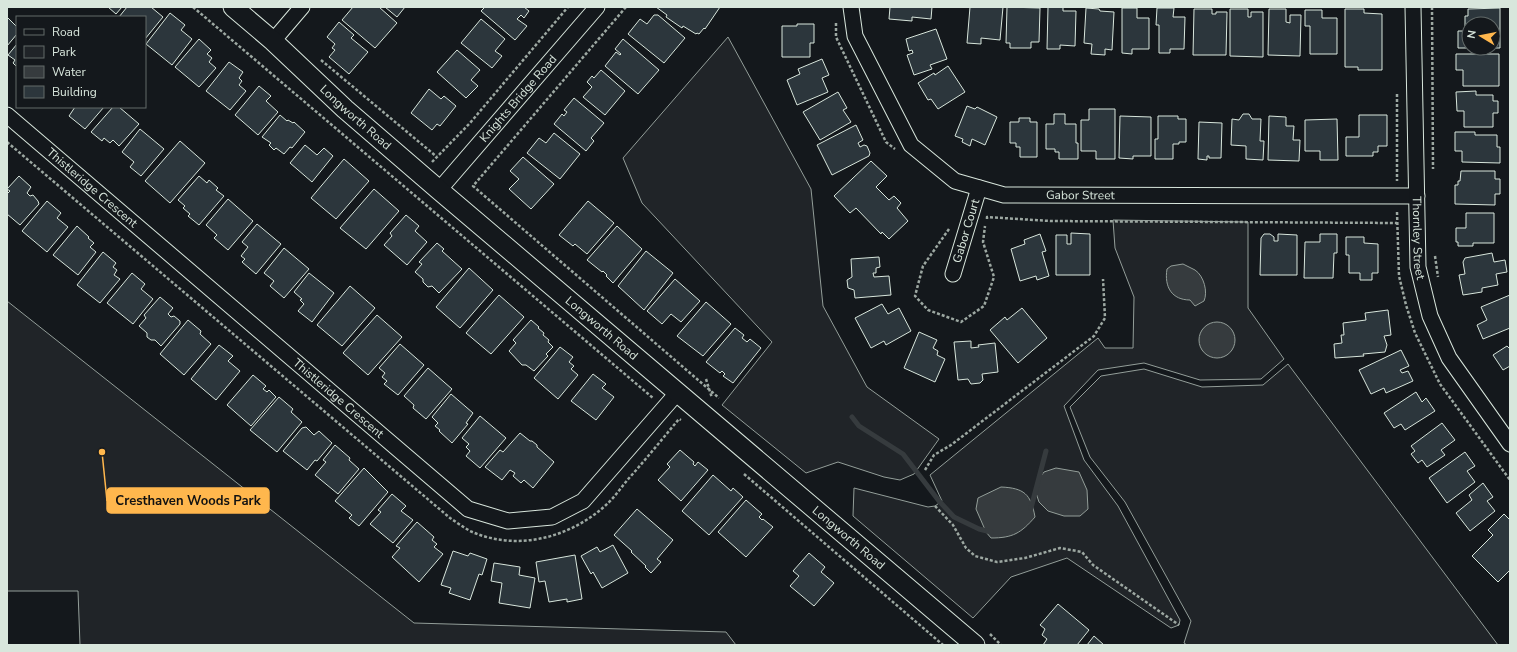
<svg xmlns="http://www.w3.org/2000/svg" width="1517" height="652" font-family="'Nunito Sans',sans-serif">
  <rect width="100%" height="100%" fill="#14181c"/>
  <!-- green -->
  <path fill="#202428" stroke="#939e99" d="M728 37 811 189 823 306 867 387 939 439 914 474 900 480 884 477 838 462 806 473 722 405 772 342 642 203 623 158Z
    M1113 220 1248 222V308L1284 359 1261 379 1200 380 1144 363 1098 370 1064 406 1084 460 1118 506 1180 620 1179 625 1171 628 1067 558 1011 577 973 618 853 516 854 488 928 507 935 506 942 501 930 475 1098 338 1105 348H1133L1134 297 1115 248Z
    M7 301 414 623 726 632 736 645H80L78 591H7Z
    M1288 364 1498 645H1187L1184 643 1191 621 1125 502 1090 457 1070 407 1101 376 1144 369 1202 387 1263 385Z"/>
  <!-- water -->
  <path fill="#363b3e" stroke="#939e99" d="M1183 264C1187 266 1191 268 1195 270 1204 276 1208 292 1204 301L1195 306 1190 300C1172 300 1164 287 1167 269L1171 266Z
    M1199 340a18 18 0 1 1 36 0a18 18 0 1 1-36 0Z
    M1056 468 1079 472 1087 490 1088 509 1080 516H1064L1048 511 1039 502 1035 490 1038 480 1044 472Z
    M1001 487C1024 488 1031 494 1035 517 1021 533 1013 538 991 538L986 532 976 509 978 498Z"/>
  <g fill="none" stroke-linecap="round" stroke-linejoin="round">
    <!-- stream -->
    <path stroke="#363b3e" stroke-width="5" d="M852 417 859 426 903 454 939 501 954 517 979 529 991 532
      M1031 508 1046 451"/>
  </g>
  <!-- building -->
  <path fill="#2c363c" stroke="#d8e6dc" d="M108 7H122L116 14Z
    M127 7H151L163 17 145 39V17H119Z
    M353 7H379L397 23 375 48 342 20Z
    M385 7H405L397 17Z
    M485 7H524L529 11 524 18 521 15 517 19 527 26 515 40 481 11Z
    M656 7H720L705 29 704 28 699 34 697 33 696 34 683 26 682 28 666 17 667 15Z
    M890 7H932L931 19 912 17V21L889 19Z
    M970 7H1003L1000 40 981 38V44L967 43Z
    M1007 7 1040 8 1039 42H1031V48H1010V43H1006Z
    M1048 7H1063V11H1076L1075 46 1060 45V49H1047Z
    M1086 8 1099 9 1100 11 1114 12 1112 50 1105 49V55L1091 54 1092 44 1084 43Z
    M1122 8H1137V18H1149V49H1132V54L1122 53Z
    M1157 8H1174L1173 17H1185L1184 49H1170V53H1159V25H1156Z
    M1500 8V48H1493V24H1469V48H1458V31H1465V16H1468V9Z
    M1194 9H1212V14H1216V12H1227L1226 55H1193Z
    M1230 9H1248V17H1251V12H1263V57L1230 56Z
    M1269 9H1286V22L1290 23V15H1301L1300 56 1268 55Z
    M1345 9H1364V13L1382 14V70H1358V67H1345Z
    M1305 10H1322V18H1337V54H1310V26H1305Z
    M170 13 185 25 181 30 192 39 172 65 146 44Z
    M654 15H658L685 38 664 63 628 34 640 19 647 24Z
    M7 17 17 27V34L7 46Z
    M481 19 505 39 495 51 502 56 492 68 461 43Z
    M339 22 354 35 351 38 368 52 349 74 329 57 335 50 332 48 335 44 327 37Z
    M797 24H814V43H810V57H782V26H797Z
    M936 29 947 59 930 65 932 69 914 75 907 55 913 53 912 50 909 51 906 39Z
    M199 39 211 50 207 54 212 58 209 62 216 68 199 87 175 67Z
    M623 39 659 70 638 94 605 66 616 52 620 55 621 54 615 49Z
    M17 44V67L13 63 15 60 8 55Z
    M457 50 480 70 471 80 478 86 466 98 437 72Z
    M1456 54H1499V86H1463V70H1456Z
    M822 59 829 75 822 78 828 92 797 105 787 80 800 74 798 69Z
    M229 62 243 72 239 78 242 81 239 85 246 91 230 110 206 91Z
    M948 66 965 92 938 109 931 99 928 100 918 83 934 73 935 75Z
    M601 70 625 91 605 115 583 97 592 87 587 82 592 76 594 78Z
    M259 86 271 96 266 101 278 112 258 135 235 115Z
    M429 89 441 99 444 96 456 106 440 126 437 124 432 130 411 113Z
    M1476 91V95H1493V101H1498V113H1493V127H1464V111H1457L1456 92Z
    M838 92 847 108 843 110 851 122 820 140 803 112Z
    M574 98 604 123 591 138 594 141 586 151 554 124 562 114 564 116 567 112 564 110Z
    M967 106 975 109 977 107 997 117 985 145 972 139 970 146 962 142 963 139 955 136Z
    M75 107H104L85 129 69 116Z
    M113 107H119L139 124 119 146 113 140 110 143 104 138 102 141 91 132Z
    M1089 109H1115V159H1096V151H1081V120H1089Z
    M1054 114H1065V124H1076V143H1078V159H1059V152H1055V149H1046V124H1054Z
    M1243 114H1249L1252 119H1261L1260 141H1264L1263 160 1246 159V146L1231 145 1232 119 1239 120Z
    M280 115 287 121 288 120 293 123 294 122 305 132 292 148 290 147 284 154 276 148 274 150 269 145 271 143 262 137Z
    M1359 115H1387V146H1378V152H1373V156H1346V137H1359Z
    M1120 116 1151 117V156H1133V159L1119 158Z
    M1158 116H1178V119H1186V142H1179V144H1173V159H1155V139H1158Z
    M1269 116 1286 117V126H1294L1293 140H1300L1299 161 1268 160Z
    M1019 118H1030V122H1037V157H1020V147H1016V143H1010V122H1019Z
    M1337 119 1338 160H1320V151H1305V120Z
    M1199 122 1222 123 1221 158H1209V156H1207V160L1198 159Z
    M856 125 863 140 858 143 860 147 864 145 867 146 870 153 869 156 832 175 817 145Z
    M140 129 164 149 141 176 130 167 134 162 122 152Z
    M1455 132H1475V135H1497V147H1500V163L1462 162V151H1455Z
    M554 133 580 154 560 179 527 153 539 138 546 143Z
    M180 141 205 163 170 203 145 181Z
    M305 145 317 155 324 148 333 156 312 182 290 163Z
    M523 157 554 184 531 209 509 189 519 179 510 171Z
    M344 159 369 181 336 219 311 198Z
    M871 161 887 176 876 187 889 200 894 196 901 203 897 208 908 221 889 239 882 232 881 234 856 208 850 213 834 196Z
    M1461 171H1495V179H1500V194H1495V205L1455 204V185H1458V181H1460Z
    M19 176 31 187 27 193 30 196 33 195 38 201 39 204 20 225 7 214V194L10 191 7 189Z
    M199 176 207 183 209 180 218 188 216 190 224 196 199 225 188 216 190 214 183 208 185 206 178 200Z
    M374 189 399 211 366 249 340 228Z
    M228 199 253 221 228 250 214 238 217 235 206 225Z
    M47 201 61 213 57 218 68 227 47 252 22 231Z
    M588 201 614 223 587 254 575 244 573 246 559 235Z
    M1466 213H1494V243H1473V246H1458V242H1456V228H1466Z
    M406 215 419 226 415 231 427 242 407 265 384 245 392 236 390 233Z
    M257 224 281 244 256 274 242 262 245 259 241 256 248 247 242 242Z
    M77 226 89 237 88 238 94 243 90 247 96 252 78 275 53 255Z
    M617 226 642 249 613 283 606 276 607 275 603 271 602 272 587 260Z
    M1071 233 1090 234V275H1056V235H1067V244H1071Z
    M1040 234 1046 251 1042 252 1049 276 1037 280 1036 276 1020 281 1011 249 1025 244 1024 240Z
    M1264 234H1270L1274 237V241H1278V234L1297 235V275H1260L1261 238Z
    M1320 234H1337V253H1334L1333 278H1304L1305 242H1320Z
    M1346 237H1364V243L1378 244V273H1372V280H1360V273H1349V255H1346Z
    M437 243 444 249 442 251 462 269 439 293 432 286 428 287 423 282V279L415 272 422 264 419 262Z
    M284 248 309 269 284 298 270 286 274 281 264 273Z
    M646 251 673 273 644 310 618 286Z
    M103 252 116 263 113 267 117 270 114 275 120 279 100 303 77 285Z
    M1492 253 1494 262 1505 260 1507 272 1496 274 1498 285 1482 288V292L1463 295 1459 275 1465 274 1463 262 1465 258Z
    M879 257 880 267 876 268V273H873L874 277 889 276 891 295 855 298 854 290 848 288 847 280 852 277 851 259Z
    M469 268 493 290 460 328 436 307Z
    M132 273 145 284 141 289 153 299 133 324 107 303Z
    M309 273 334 293 312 322 298 311 304 304 300 300 302 299 294 292Z
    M675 279 700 301 681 322 671 314 662 324 647 311Z
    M350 286 375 308 342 346 317 325Z
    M499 295 524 317 491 354 466 333Z
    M1510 295V328L1483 339 1477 325 1487 320 1481 307Z
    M160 297 173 308 168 314 171 317 174 316 180 321V324L161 346 155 340H151L147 337V333L139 326 146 318 144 315Z
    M706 302 731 324 703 356 677 336Z
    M882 304 888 314 899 308 911 331 886 345 884 341 871 348 855 318Z
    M1022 308 1047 338 1018 363 990 330 1005 317 1007 320Z
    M1388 310 1391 335 1384 336 1387 345 1385 352 1363 354 1364 356 1335 358 1334 344 1342 343 1341 335H1344L1343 323 1366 320 1365 313Z
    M377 315 402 337 368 375 343 353Z
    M188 320 201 331 200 334 211 344 184 375 160 354Z
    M531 320 539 327 538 328 544 333 543 335 549 340 548 342 553 347 546 354 548 356 534 371 526 365H522L509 351 516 343 513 340Z
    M735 328 744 335 742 338 747 342 750 339 761 348 733 383 723 376 725 374 722 371 720 373 706 362Z
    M919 332 937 340 933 348 938 351 937 355 945 359 935 382 904 368Z
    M971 341V348L979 347 978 345 995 343 998 372 982 374 983 380 980 383 971 384 968 379 958 380 954 342Z
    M400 344 424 365 398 395 384 384 387 381 382 377 385 373 379 368Z
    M219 345 233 356 228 361 240 371 216 400 191 379Z
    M1507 346 1510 349V366L1503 370 1493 355Z
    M560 347 573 357 569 362 574 366 571 369 578 375 558 399 534 378Z
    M1401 350 1409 366 1400 370 1402 373 1408 371 1413 381 1386 393 1384 388 1371 394 1359 370Z
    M428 368 452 389 426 419 413 408 414 405 404 396Z
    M593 374 606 384 602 388 614 397 596 420 571 401Z
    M253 375 266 386 263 389 267 392 269 390 276 397 251 426 227 405Z
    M1416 392 1422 402 1426 398 1435 411 1405 430 1401 424 1394 428 1384 413Z
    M451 394 473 413 466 423 468 424 452 443 439 431 440 430 435 426 438 423 432 417Z
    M279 397 293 409 291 412 302 422 277 452 250 430Z
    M480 416 506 438 480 468 466 456 470 451 466 447 469 444 462 438Z
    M1442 423 1455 440 1441 450 1445 455 1427 467 1422 460 1418 463 1411 454 1415 451 1411 446Z
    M306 427 314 435 319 431 332 443 317 461 315 460 307 470 283 451 302 428Z
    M520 433 530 441H532L537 445V447L554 462 533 488 524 480 521 483 513 476 515 473 510 470 502 480 485 467 500 450 503 452Z
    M335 445 350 458 349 460 359 469 338 494 315 475 326 462 323 460Z
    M680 450 694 462 693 464 695 466 698 462 708 470 681 501 658 480 670 467 667 464Z
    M1465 452 1475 466 1467 471 1475 482 1447 503 1429 478Z
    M364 468 388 492 359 526 349 518 352 515 335 501Z
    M713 475 731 491 733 488 743 497 709 535 682 511Z
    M1483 483 1493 497 1487 501 1495 511 1470 531 1456 513 1472 500 1469 495Z
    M392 494 406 506 401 511 413 520 393 543 370 524 381 512 378 510Z
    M746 500 762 514 759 517 762 520 763 519 773 527 746 557 718 532Z
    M637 509 673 540 657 559 661 562 651 573 645 567 646 566 631 552 632 551 614 535Z
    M1504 514 1510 520V570L1498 582 1472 556 1493 535 1488 530Z
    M417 522 434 537 432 540 437 544 434 547 443 554 419 582 392 557 400 548 396 546Z
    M613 545 628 573 602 588 593 572 591 574 581 556 597 547 600 552Z
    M453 551 468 556 470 553 487 559 482 575 479 574 470 600 449 593 451 588 441 585Z
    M809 553 825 567 821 572 834 583 814 606 790 586 799 576 793 571Z
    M575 555 582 599 567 602V599L549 602 545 581 539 582 536 562Z
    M494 563 520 567 519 575 535 578 530 608 499 603 502 583 491 581Z
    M1058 604 1089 630 1077 645H1043L1047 639 1042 635 1045 629 1040 625Z
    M1094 636 1104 645H1087Z"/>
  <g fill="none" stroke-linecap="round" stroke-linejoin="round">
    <!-- minor casing -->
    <g stroke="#d8e6dc" stroke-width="17">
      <g id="minor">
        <path id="s1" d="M851 7 855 36 911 145 955 181 1004 195 1417 196"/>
        <path id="s2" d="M1413 7 1418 267 1430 316 1449 358 1510 444"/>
        <path d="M273 41 302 7"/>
        <path id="s3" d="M7 115 468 509 508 521 552 517 583 501 678 392"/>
        <path id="s4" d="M439 190 597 7"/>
        <path id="s5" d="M953 274 979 188"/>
      </g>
    </g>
    <!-- tertiary casing -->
    <g stroke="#d8e6dc" stroke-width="21">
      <g id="tertiary">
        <path id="s6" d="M233 7 273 41 345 109 439 190 975 645"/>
      </g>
    </g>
    <!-- path -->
    <path stroke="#9da8a2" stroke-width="2.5" stroke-dasharray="3 2" stroke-linecap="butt" d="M193 7 653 398
      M626 7 473 186 719 398
      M1432 7 1433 169
      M836 23V37L886 142 895 149
      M321 60 437 157
      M1397 94V181
      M7 142 450 518C456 522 463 527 470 531 516 552 570 538 606 505 615 497 622 486 630 477 647 458 663 438 679 419L681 420
      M432 162 470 123 568 7
      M1397 212 1399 276 1406 305 1415 333 1440 384 1510 480
      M987 219V217L1050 221 1397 223
      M949 229 923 266 915 296 928 310 961 322 984 306 994 277 983 242 985 226
      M1435 256 1438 277
      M706 379 712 398
      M925 470 934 455 951 445 1094 336 1105 318 1103 279
      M744 474 943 645
      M935 506 953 525 966 548 975 556 997 562 1025 558 1060 548 1082 552 1093 565 1179 625
      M990 634 1001 645"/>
    <!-- minor -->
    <use href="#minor" stroke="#14181c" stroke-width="15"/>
    <!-- tertiary -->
    <use href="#tertiary" stroke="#14181c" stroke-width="19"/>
  </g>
  <g text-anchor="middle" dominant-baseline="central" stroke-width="3" stroke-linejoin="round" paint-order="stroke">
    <!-- street labels -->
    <g font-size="12" fill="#d8e6dc" stroke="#14181c">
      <text stroke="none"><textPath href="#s4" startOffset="121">Knights Bridge Road</textPath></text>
      <text stroke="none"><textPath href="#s6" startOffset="165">Longworth Road</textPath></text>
      <text stroke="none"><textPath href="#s3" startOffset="112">Thistleridge Crescent</textPath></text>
      <text stroke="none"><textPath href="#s1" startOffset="336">Gabor Street</textPath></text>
      <text stroke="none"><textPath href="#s5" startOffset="45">Gabor Court</textPath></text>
      <text stroke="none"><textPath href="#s2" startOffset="231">Thornley Street</textPath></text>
      <text stroke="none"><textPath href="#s6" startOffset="489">Longworth Road</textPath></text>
      <text stroke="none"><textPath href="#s3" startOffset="436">Thistleridge Crescent</textPath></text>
      <text stroke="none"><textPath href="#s6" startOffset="813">Longworth Road</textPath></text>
    </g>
  </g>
  <!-- callouts -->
  <path fill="none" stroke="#ffb74d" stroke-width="1.5" d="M102 452L107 501"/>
  <circle fill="#ffb74d" stroke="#14181c" stroke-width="1.5" cx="102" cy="452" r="4"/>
  <rect fill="#ffb74d" stroke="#ffb74d" stroke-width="1.5" x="107" y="488" width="162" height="25" rx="4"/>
  <g font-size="13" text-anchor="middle" font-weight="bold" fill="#111">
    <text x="188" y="505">Cresthaven Woods Park</text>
  </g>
  <!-- border -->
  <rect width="1517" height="652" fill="none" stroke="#d8e6dc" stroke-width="16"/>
  <!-- legend -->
  <rect x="16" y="16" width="130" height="92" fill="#14181c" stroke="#626a69"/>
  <rect x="24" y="29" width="20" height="6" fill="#14181c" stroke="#626a69"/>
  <text x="52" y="36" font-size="12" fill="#d8e6dc">Road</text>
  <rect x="24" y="46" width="20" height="12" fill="#202428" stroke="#626a69"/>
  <text x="52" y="56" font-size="12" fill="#d8e6dc">Park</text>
  <rect x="24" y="66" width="20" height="12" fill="#363b3e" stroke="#626a69"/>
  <text x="52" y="76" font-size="12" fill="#d8e6dc">Water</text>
  <rect x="24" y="86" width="20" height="12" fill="#2c363c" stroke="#626a69"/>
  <text x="52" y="96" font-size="12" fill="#d8e6dc">Building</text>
  <!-- north arrow -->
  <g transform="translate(1481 36) rotate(280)"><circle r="19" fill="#14181c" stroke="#626a69"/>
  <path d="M0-3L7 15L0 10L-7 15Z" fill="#ffb74d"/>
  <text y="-6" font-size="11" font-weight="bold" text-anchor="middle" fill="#d8e6dc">N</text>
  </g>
</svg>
